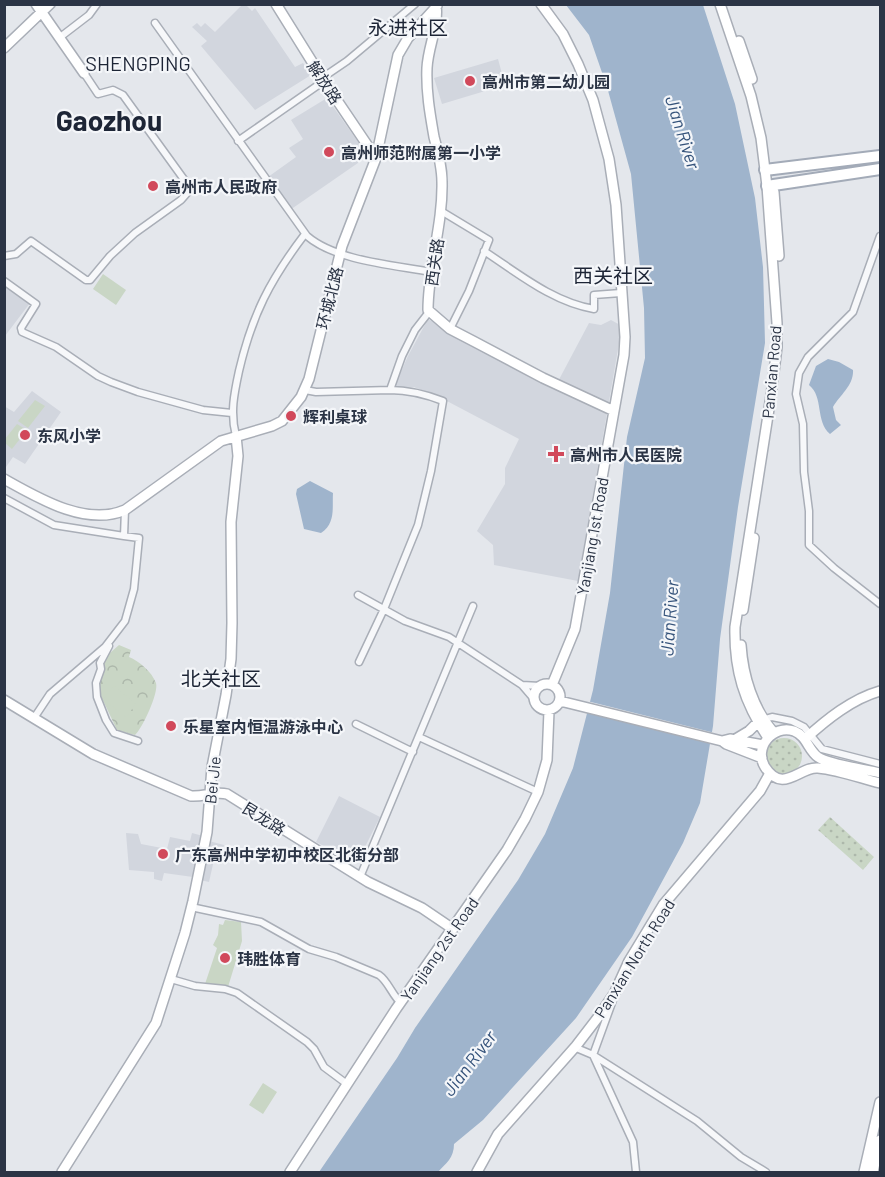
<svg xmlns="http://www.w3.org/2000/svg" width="885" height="1177" font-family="Barlow,'Noto Sans SC',sans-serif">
  <defs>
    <pattern id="grass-dots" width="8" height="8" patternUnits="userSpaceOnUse" patternTransform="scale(1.5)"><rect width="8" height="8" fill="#c9d6c5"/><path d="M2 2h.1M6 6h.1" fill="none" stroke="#adb8ab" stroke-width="1.8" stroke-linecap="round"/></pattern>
    <pattern id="park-crowns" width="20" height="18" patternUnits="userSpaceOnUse" patternTransform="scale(1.5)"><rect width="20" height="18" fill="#c9d6c5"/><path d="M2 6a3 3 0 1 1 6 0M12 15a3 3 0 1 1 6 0" fill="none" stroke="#adb8ab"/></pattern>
  </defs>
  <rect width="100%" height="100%" fill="#e4e7ec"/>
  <!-- built -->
  <path fill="#d2d6de" d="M242 5H246L252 11 255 8 295 67 303 63 311 75 255 110 201 46 207 41 192 27 197 23 201 27 205 23 215 32Z
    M498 59 505 85 442 104 434 78Z
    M327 98 368 156 290 210 268 177 296 157 289 148 303 139 291 120Z
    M5 285 30 303 5 336Z
    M428 319 554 389 589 323 601 325 611 320 622 326 578 581 494 565 493 545 477 531 505 484V468L519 439 445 400 414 387 404 389 395 385 408 356Z
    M32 391 61 412 25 464 13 457 6 467 5 465 4 406 14 412Z
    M339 796 380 817 357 863 316 842Z
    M126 833 138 834 141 844 167 849 170 837 190 841 192 833 203 836 193 877 164 873 162 881 154 879V872L129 870Z
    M209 841 224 845 222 852 216 851 209 882 200 880Z"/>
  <!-- grass -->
  <path fill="url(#grass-dots)" d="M766 756a18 18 0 1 1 36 0a18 18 0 1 1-36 0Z
    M830 817 874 857 863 870 818 830Z"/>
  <!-- park -->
  <path fill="url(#park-crowns)" d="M119 645 131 650 129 657C139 661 152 672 156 683 159 693 142 729 135 735L117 730 100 694 99 687 103 659Z"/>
  <!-- pitch -->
  <path fill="#c9d6c5" d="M103 274 126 290 116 305 93 289Z
    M35 400 45 406 28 428 18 421Z
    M17 424 27 430 12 449 5 443V439Z
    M114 686 136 704 126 717 103 699Z
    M225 920 241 922 242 941 228 987 205 984 217 948 213 945 218 935 219 924 223 925Z
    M263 1083 277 1092 263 1114 249 1105Z"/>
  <!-- water -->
  <path fill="#9fb4cc" d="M566 5H703L735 104 755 198 763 267 765 343 738 507 720 639 713 726 700 803 683 843 632 937 576 1018 483 1120 454 1144C454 1158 446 1163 438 1172H319L397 1058 415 1028 518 880 545 834 573 768 593 690 610 593 627 437 645 358 644 308 631 174 607 87 589 35Z
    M828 359 839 362 853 370C854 385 840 395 833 407L836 420 841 425 830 434C815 421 824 397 809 385L816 366Z
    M310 481 333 493C332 508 336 523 321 533L304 529 296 494 297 489Z"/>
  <!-- pier -->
  <path fill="#e4e7ec" d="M587 701 715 733 713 744 584 712Z"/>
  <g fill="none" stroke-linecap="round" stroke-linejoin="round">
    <!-- street casing -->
    <g stroke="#a9aeb7" stroke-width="9">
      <path id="street" d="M155 23 307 236C336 261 394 265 431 272
        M59 38 89 15 97 4
        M322 78 347 61 415 4
        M238 141 324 81
        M441 211 489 240 469 291 450 329
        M880 236 853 312 808 357 799 373 796 394 803 424 804 472 809 511V545L834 568 880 604
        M484 251C519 274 553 302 594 309V295L621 293
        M4 256 16 254 31 241 86 280H90L110 256 135 233 181 200 188 192V185L123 95 113 90 98 94 84 73
        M4 281 36 304 21 328 22 332 56 347 98 376 111 382 138 392 203 410 232 413
        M305 390 316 392 390 390 402 356 415 330 429 312
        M236 436C230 413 234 394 239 371 252 315 270 280 305 234
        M4 498 54 525 124 536
        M358 595 405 621 449 637 522 685 534 699
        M109 646 100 663 101 669 96 683 97 697 106 720 114 733 138 741
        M359 662 384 609 418 525 431 471 443 401C425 394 410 390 390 390
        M522 685 540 686
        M34 718 50 694 105 647 125 621 134 589 139 538 124 536 125 510
        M762 720 772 717 792 721 804 727 822 749 880 764
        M356 724 413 752
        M419 737 538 792
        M360 877 473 606
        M191 907 261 922 309 949 336 957 379 975C388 981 392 995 401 1003
        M171 979 195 986 225 989 237 993 307 1042 314 1049 324 1067 347 1084
        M613 1000 593 1055 633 1142 636 1172
        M574 1047 593 1055 697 1121 741 1157 766 1172"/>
    </g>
    <!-- secondary casing -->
    <g stroke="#a9aeb7" stroke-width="12">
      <path id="secondary" d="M36 4 84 73
        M276 4 324 81 376 158
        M436 4C439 27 428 46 427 68 426 92 430 114 434 137 438 152 442 166 442 182 443 225 428 267 428 310L450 329 475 342 543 378 614 411
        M541 4 563 34 578 64 593 100 609 159 616 205 625 337 624 355 575 629 552 685
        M720 4 751 96 761 138 767 186 777 323V347L771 396 735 627C734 670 744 702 768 738
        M739 41 752 79
        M4 48 50 4
        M774 192 779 256
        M4 479C38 498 86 527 125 510L221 441 272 426 282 421 301 397 309 379 342 246 376 158 398 55 408 38 437 6
        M743 610 754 538
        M741 645C743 676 753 709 774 733
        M534 697a13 13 0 1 1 26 0a13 13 0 1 1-26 0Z
        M4 700 93 754 191 796C204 797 214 791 227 794L368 882 422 908 453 929
        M560 701 722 741 726 744 762 758
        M805 739C827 719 852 699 880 691
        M734 740 749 731 758 722
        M722 741 730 739 763 745
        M880 773C865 769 830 765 818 757 808 750 807 736 794 731 773 724 753 748 765 767 783 795 800 766 818 768 839 770 860 778 880 783
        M62 1172 156 1023 185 933 193 901 207 832 212 767 226 695 231 659 232 623 231 522 238 456 236 436
        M290 1172 396 1009 507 850 525 819 538 792 547 760 549 711
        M477 1172 498 1134 576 1046 599 1016 614 994 629 961 663 905 760 791 770 773
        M864 1172 880 1102
        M873 1172 880 1140"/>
    </g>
    <!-- primary casing -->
    <g stroke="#a3abb8" stroke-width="14">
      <path id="primary" d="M765 170 880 156
        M767 186 880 169"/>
    </g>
    <!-- street -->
    <use href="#street" stroke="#f7f8fa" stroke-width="6"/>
    <!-- secondary -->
    <use href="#secondary" stroke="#fff" stroke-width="9"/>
    <!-- primary -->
    <use href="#primary" stroke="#fff" stroke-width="10"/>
  </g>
  <!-- markers -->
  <g fill="#d1495b" stroke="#f4f6f9" stroke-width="2">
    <circle cx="470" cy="81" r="6"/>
    <circle cx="329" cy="152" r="6"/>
    <circle cx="153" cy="186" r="6"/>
    <circle cx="291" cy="416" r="6"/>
    <circle cx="25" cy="435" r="6"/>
    <path d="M553 445h6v6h6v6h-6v6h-6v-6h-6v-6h6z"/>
    <circle cx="171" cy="726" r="6"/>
    <circle cx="163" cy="854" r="6"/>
    <circle cx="225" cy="958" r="6"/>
  </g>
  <g text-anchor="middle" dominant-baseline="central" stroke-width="4.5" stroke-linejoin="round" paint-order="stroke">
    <!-- poi labels -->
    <g font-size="16" font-weight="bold" fill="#2b3445" stroke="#f4f6f9" text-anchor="start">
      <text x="482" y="81">高州市第二幼儿园</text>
      <text x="341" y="152">高州师范附属第一小学</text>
      <text x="165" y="186">高州市人民政府</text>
      <text x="303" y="416">辉利桌球</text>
      <text x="37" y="435">东风小学</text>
      <text x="570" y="454">高州市人民医院</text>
      <text x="183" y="726">乐星室内恒温游泳中心</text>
      <text x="175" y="854">广东高州中学初中校区北街分部</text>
      <text x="237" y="958">玮胜体育</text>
    </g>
    <!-- street labels -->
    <g font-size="16" fill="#2b3445" stroke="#f4f6f9">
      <text transform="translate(325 82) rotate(57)">解放路</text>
      <text transform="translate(434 262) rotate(-82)">西关路</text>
      <text transform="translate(329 298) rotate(-76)">环城北路</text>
      <text transform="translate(771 372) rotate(-85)">Panxian Road</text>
      <text transform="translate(592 536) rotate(-80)">Yanjiang 1st Road</text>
      <text transform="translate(212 780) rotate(-84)">Bei Jie</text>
      <text transform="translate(264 818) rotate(32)">艮龙路</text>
      <text transform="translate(439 949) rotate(-55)">Yanjiang 2st Road</text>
      <text transform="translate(634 958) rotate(-58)">Panxian North Road</text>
    </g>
    <!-- water labels -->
    <g font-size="18" font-style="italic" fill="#34527a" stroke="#f4f6f9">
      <text transform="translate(683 132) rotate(72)">Jian River</text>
      <text transform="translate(669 618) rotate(-86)">Jian River</text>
      <text transform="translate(469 1063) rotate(-53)">Jian River</text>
    </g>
    <!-- quarter labels -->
    <g font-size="20" fill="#1d2536" stroke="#f4f6f9">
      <text x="408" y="27">永进社区</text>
      <text x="138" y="63">SHENGPING</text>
      <text x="613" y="275">西关社区</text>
      <text x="221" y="678">北关社区</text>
    </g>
    <!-- town labels -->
    <g font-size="28" font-weight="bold" fill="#1d2536" stroke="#f4f6f9">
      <text x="109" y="120">Gaozhou</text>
    </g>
  </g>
  <!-- border -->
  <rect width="885" height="1177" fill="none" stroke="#2b3445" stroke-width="12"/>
</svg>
